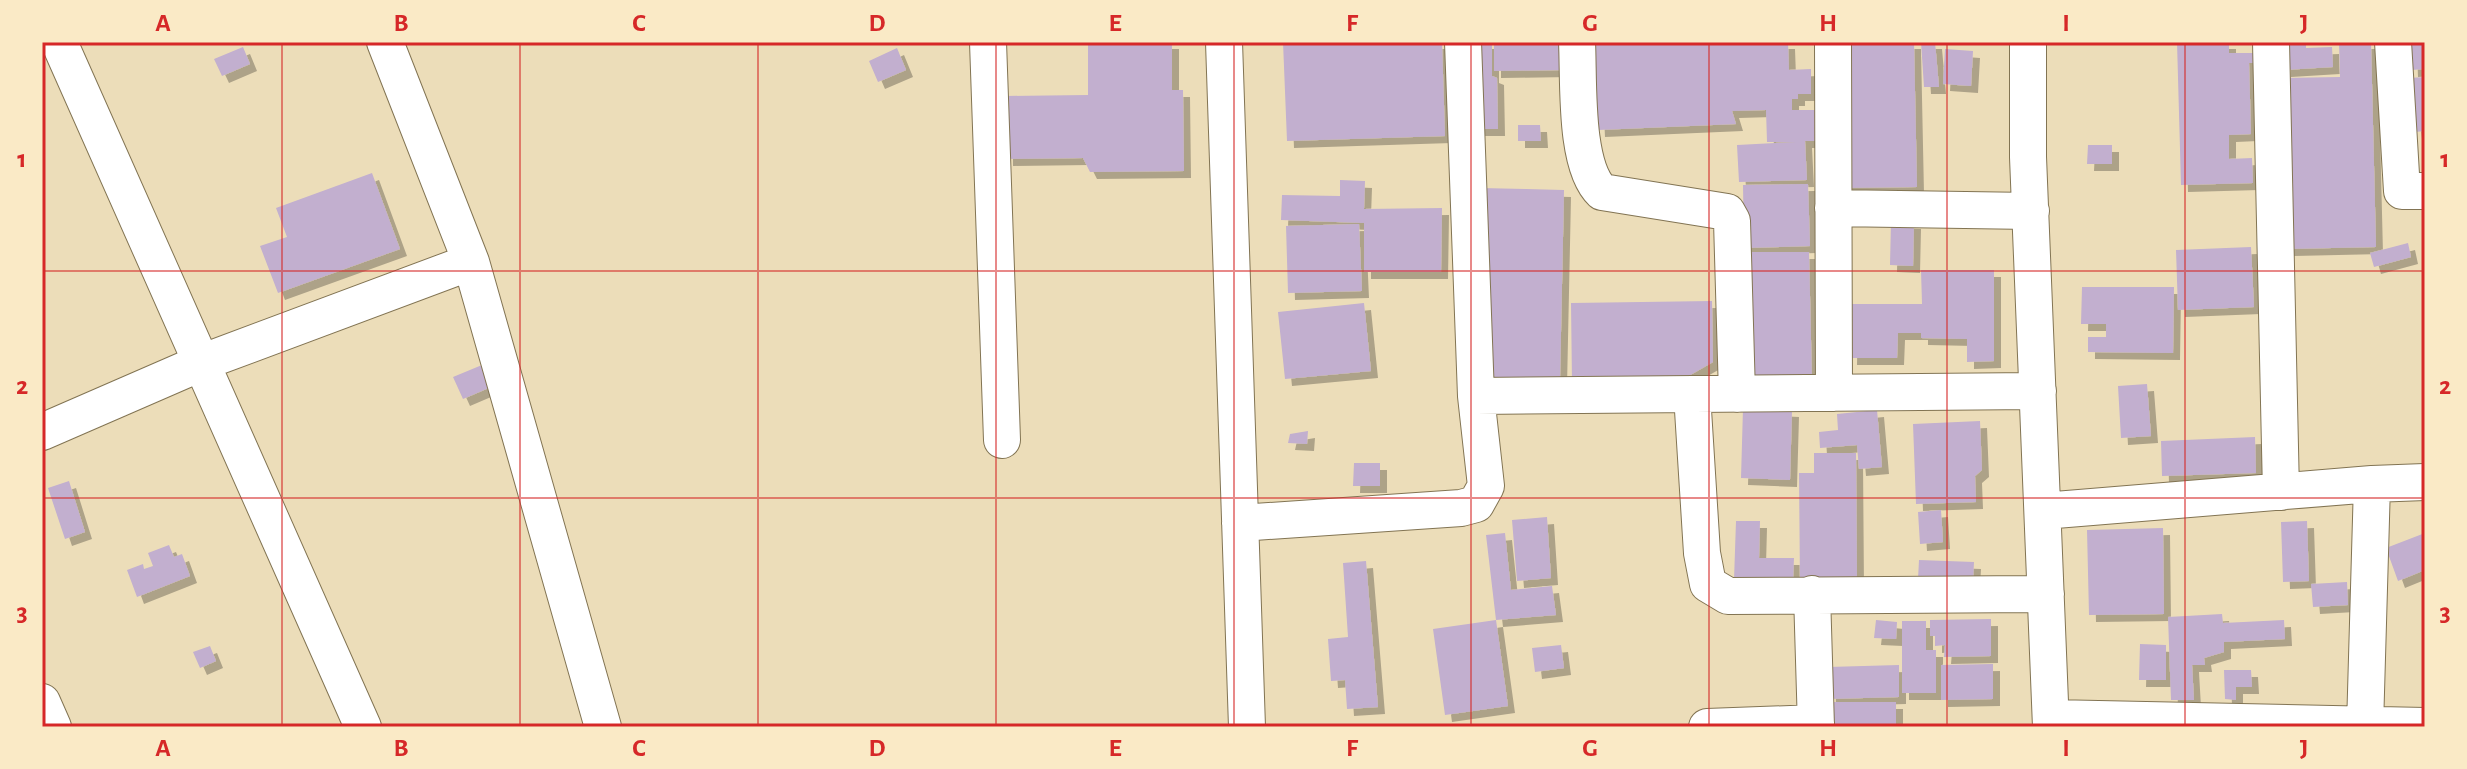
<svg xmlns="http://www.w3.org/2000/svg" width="2467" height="769" font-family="'Alegreya Sans',sans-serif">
  <defs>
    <filter id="shadow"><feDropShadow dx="7" dy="7" stdDeviation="0" flood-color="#0004"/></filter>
  </defs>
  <rect width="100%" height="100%" fill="#ecddb9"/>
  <!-- building -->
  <path fill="#c2afcf" filter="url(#shadow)" d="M1088 42H1172V90H1183L1184 171 1090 172 1083 158 1006 159 1005 96 1088 95Z
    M1283 42H1442L1445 136 1287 141Z
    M1470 42H1492V76L1497 78 1498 129H1471Z
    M1494 42H1564V70L1494 71Z
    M1594 42H1788L1789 70 1811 69V94H1798V99H1792V110H1817V141H1805L1807 180 1739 182 1737 145 1796 142H1767L1766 110 1732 111 1736 124 1598 130Z
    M1841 42H1914L1917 187 1844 188Z
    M1921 42H1935L1939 87H1924Z
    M2177 42H2229V53H2259L2260 63H2249L2251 134 2229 135V159L2252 158 2253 183 2181 185Z
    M2283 42H2306V48L2332 47 2333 67 2284 70Z
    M2339 42H2371L2376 247 2287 249 2283 78 2340 77Z
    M2410 42H2425V69L2411 70Z
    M243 47 250 64 222 76 214 59Z
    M897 48 906 70 878 82 869 61Z
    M1945 49 1973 51 1971 86 1943 84Z
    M2425 77V131L2415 132 2409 78Z
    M1518 125H1540L1541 141H1518Z
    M2088 145H2112V164H2087Z
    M372 173 400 249 278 293 260 246 287 237 276 208Z
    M1340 180 1365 181 1364 209 1442 208 1441 272H1364V223L1281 220 1282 195 1340 196Z
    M1808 184 1810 246 1744 248 1743 185Z
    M1480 188 1564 190 1560 380 1476 378Z
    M1891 221 1914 222 1913 266 1890 265Z
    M1359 224 1362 291 1288 293 1286 226Z
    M2408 243 2411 257 2374 267 2370 253Z
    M2251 247 2254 307 2178 310 2176 250Z
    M1739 252H1809L1812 383H1739Z
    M1921 270H1994V361L1967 362V339L1921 338V333H1898L1897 358H1850L1851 304H1922Z
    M2082 287H2174L2173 353 2088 352V337H2106V324H2081Z
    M1712 301 1713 362 1678 382 1572 384 1571 303Z
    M1364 303 1371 371 1285 379 1278 312Z
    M482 365 491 387 463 399 453 377Z
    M2147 384 2151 436 2121 438 2118 386Z
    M1743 408 1792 410 1790 480 1741 478Z
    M1877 410 1882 467 1859 469 1857 445 1820 448 1819 432 1838 430 1837 414Z
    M1980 421 1982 470 1975 476 1976 502 1916 504 1913 424Z
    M1308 431 1307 444 1288 443 1290 434Z
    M2255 437 2256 473 2162 476 2161 441Z
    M1814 453H1856L1857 583 1800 584 1799 473H1814Z
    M1354 463H1380V486H1353Z
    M69 481 85 532 65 539 48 488Z
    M1941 510 1943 542 1920 544 1918 512Z
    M1547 517 1551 578 1517 581 1512 520Z
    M1736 521H1760L1759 558H1794L1793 581 1734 580Z
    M2307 521 2309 581 2283 582 2281 522Z
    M2163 528 2164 614 2089 615 2087 530Z
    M1505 533 1511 590 1552 586 1556 615 1496 620 1508 706 1445 715 1433 629 1496 620 1486 535Z
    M2425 533V570L2398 581 2386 548Z
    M169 545 174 557 182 554 190 576 137 597 127 570 143 564 144 569 153 566 148 553Z
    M1919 560 1974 562 1973 581 1918 579Z
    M1366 561 1378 707 1347 709 1345 680 1331 681 1328 639 1348 637 1343 563Z
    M2347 582 2348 605 2313 607 2311 584Z
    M2222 614 2223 623 2284 620 2285 639 2224 642V652L2204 658 2205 665H2192L2194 700H2171L2168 617Z
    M1991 619V656L1944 657 1945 645 1935 646V636H1930V620Z
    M1876 620 1897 622 1896 639 1874 638Z
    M1902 621H1926V650H1936V693H1902Z
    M2140 644 2166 645V680H2139Z
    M1561 645 1564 668 1535 672 1532 648Z
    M210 646 216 661 200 668 193 652Z
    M1993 664V699L1941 700V665Z
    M1899 665V697L1829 699 1828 667Z
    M2224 670H2251L2252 687H2236V700L2225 699Z
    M1825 702H1896V727H1825Z"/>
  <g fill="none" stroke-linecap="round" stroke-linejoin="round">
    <!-- minor casing -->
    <g stroke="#827453" stroke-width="38">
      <path id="minor" d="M59 42 363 727
        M385 42 471 262
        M988 42 1002 440
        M1224 42 1247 727
        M1463 42 1476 396 2038 391
        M1577 42C1579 80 1574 166 1602 192L1727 212 1732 221 1737 394
        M1833 42 1834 393
        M2028 42V157L2051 727
        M2271 42 2281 492
        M2393 42 2402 191H2425
        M1833 208 2031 211
        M1692 394 1702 553 1708 584 1728 596 2046 594
        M42 432 203 362 471 262 603 727
        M2372 484 2425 482
        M2043 511 2372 484 2365 727
        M1240 523 1461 508 1476 504 1486 486 1476 396
        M1812 594 1816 727
        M42 702 53 727
        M2051 718 2425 726
        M1707 727 1816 723"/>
    </g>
    <!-- minor -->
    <use href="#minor" stroke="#fff" stroke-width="36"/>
  </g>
  <!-- grid -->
  <path fill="none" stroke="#d62828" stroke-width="2" stroke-opacity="0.55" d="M282 42V727M520 42V727M758 42V727M996 42V727M1234 42V727M1471 42V727M1709 42V727M1947 42V727M2185 42V727M42 271H2425M42 498H2425"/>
  <!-- border -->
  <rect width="2467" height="769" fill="none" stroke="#faeac6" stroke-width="88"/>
  <rect x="44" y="44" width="2379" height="681" fill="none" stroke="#d62828" stroke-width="3"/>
  <g font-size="26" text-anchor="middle" font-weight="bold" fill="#d62828">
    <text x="163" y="31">A</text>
    <text x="401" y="31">B</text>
    <text x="639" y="31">C</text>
    <text x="877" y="31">D</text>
    <text x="1115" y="31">E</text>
    <text x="1352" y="31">F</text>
    <text x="1590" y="31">G</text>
    <text x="1828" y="31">H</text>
    <text x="2066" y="31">I</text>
    <text x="2304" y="31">J</text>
    <text x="22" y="167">1</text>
    <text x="2445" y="167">1</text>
    <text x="22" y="394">2</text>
    <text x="2445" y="394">2</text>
    <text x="22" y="621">3</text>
    <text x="2445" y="621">3</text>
    <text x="163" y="756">A</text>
    <text x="401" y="756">B</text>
    <text x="639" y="756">C</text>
    <text x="877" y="756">D</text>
    <text x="1115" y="756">E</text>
    <text x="1352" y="756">F</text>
    <text x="1590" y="756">G</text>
    <text x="1828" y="756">H</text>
    <text x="2066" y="756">I</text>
    <text x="2304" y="756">J</text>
  </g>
</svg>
